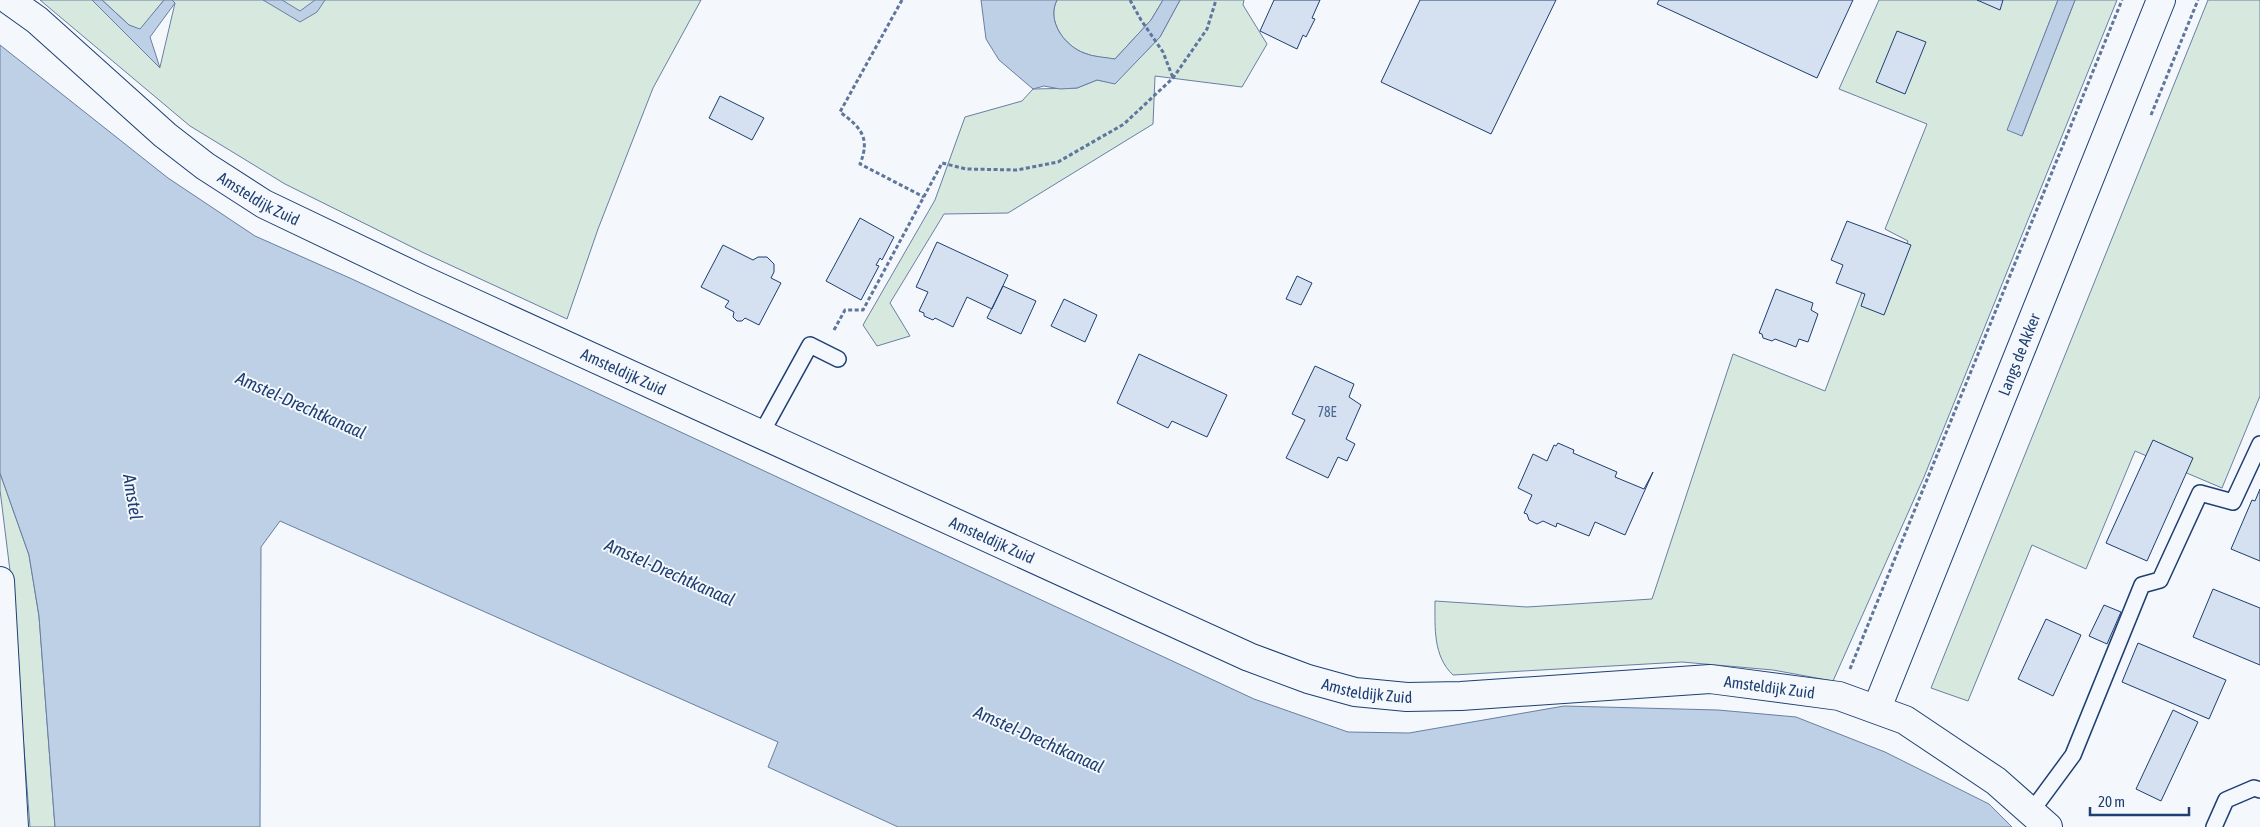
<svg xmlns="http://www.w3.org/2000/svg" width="2260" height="827" font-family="'Asap Condensed',sans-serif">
  <rect width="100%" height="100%" fill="#f4f7fb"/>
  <!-- green -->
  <path fill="#d7e8df" stroke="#687fa3" d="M40 0H92L160 67 175 3 172 0H701L653 88 598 229 567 319 422 252 285 184 190 126Z
    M102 0H164L140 30 129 25Z
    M1057 0H1163L1151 20 1115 59C1105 58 1093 57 1084 53 1065 46 1046 21 1057 0Z
    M1180 0H1244L1243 5 1267 44 1242 87 1155 76 1153 124 1008 213 944 214 890 303 910 336 877 346 863 325 935 200 965 117 1022 101 1033 89 1077 88 1097 80 1115 83 1160 37Z
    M1879 0H2058L2008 129 2022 136 2075 0H2117L1924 477 1833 681 1773 670 1682 662 1453 675C1433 656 1435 628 1435 601L1527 607 1652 599 1733 354 1825 391 1862 292 1882 300 1908 241 1885 229 1927 124 1839 89Z
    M2208 0H2260V396L2222 488 2135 451 2086 569 2032 545 1968 701 1931 688Z
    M0 473 29 555 39 616 55 827H30L11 579 0 490Z"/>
  <!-- water -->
  <path fill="#bed0e5" stroke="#687fa3" d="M92 0H102L129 25 140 29 164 0H172L175 3 150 37 160 68Z
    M263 0H282L300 11 315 0H325L317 12 300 22Z
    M981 0H1057C1046 21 1065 46 1084 53 1093 57 1105 57 1115 59L1151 20 1163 0H1180L1160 37 1115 84 1097 80 1077 88 1060 89 1044 86 1033 89 999 60 986 39Z
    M2058 0H2075L2022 136 2007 130Z
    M0 45 168 178 255 236 352 279 1254 699 1348 732 1409 733 1564 706 1718 710 1796 717 1885 752 1989 804 2012 827H898L768 767 778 742 280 521 261 547 260 827H55L39 616 29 555 0 473Z"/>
  <!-- building -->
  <path fill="#d5e0f0" stroke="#1d3f73" d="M1274 0H1320L1312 18 1315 19 1306 37 1303 35 1297 49 1260 31Z
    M1420 0H1556L1491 134 1381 82Z
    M1659 0H1853L1817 78 1657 4Z
    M1977 0H2003L2000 10Z
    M1897 31 1926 42 1905 94 1876 82Z
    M720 96 764 118 752 140 709 118Z
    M860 218 894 237 882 260 880 258 876 265 879 266 861 300 826 281Z
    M1847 221 1911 245 1884 315 1861 306 1865 294 1836 283 1843 265 1831 260Z
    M937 242 1008 275 992 309 967 297 953 327 935 318 933 320 924 316V313L919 311 928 292 916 287Z
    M723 245 753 260 758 257H767L774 264V272L771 278 781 283 759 325 745 318 742 321H737L733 317 734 312 725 307 729 301 701 287Z
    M1297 276 1312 283 1301 305 1286 299Z
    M1003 286 1036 301 1021 334 987 318Z
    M1776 289 1813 303 1811 310 1818 314 1808 342 1799 339 1796 347 1775 339 1772 341 1763 338 1762 334 1759 333Z
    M1064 299 1097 315 1085 342 1051 326Z
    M1139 354 1227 395 1207 437 1172 421 1168 428 1117 403Z
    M1315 366 1354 384 1349 397 1361 405 1346 439 1355 444 1347 461 1338 457 1328 478 1286 458 1305 420 1292 414Z
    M2153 440 2193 458 2147 561 2106 543Z
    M1558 443 1574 450 1573 453 1617 472 1615 477 1644 489 1653 472 1625 535 1595 522 1589 536 1557 523 1556 527 1543 521 1537 524 1529 520 1527 514 1524 513 1532 495 1518 488 1533 454 1547 461 1554 445 1556 446Z
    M2260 489V561L2231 549 2252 500 2255 501Z
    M2213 589 2260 608V665L2193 637Z
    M2104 605 2121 612 2107 644 2089 636Z
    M2046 619 2081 635 2053 696 2018 679Z
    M2138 643 2226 680 2209 719 2122 682Z
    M2173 710 2198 722 2161 801 2136 789Z"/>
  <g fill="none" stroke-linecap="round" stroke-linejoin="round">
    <!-- service casing -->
    <g stroke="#1d3f73" stroke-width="18">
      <path id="service" d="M761 434 810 345 838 359
        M2031 812 2073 755 2142 585 2160 580 2200 493 2233 502 2260 444
        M2214 827 2226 800 2254 788 2260 790"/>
    </g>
    <!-- minor casing -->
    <g stroke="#1d3f73" stroke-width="30">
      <path id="minor" d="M0 581 14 827"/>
    </g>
    <!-- tertiary casing -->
    <g stroke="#1d3f73" stroke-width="30">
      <g id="tertiary">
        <path id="s1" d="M9 0 37 20 165 135 205 166 264 204 423 280 1249 657 1308 679 1355 692 1407 697 1461 696 1710 679 1839 696 1905 720 1996 781 2048 827"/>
        <path id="s2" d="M1877 708 2161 0"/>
      </g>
    </g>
    <!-- path -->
    <path stroke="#5e769c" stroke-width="3" stroke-dasharray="4 2.5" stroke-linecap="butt" d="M902 0 840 112C860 127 871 137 860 164L924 197
      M1130 0 1141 20 1163 52 1173 78
      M2151 115 2198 0
      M834 330 845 310H863L942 163 966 169 1017 170 1058 162 1124 124 1173 78 1207 29 1216 0
      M1850 669 2122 0"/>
    <!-- service -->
    <use href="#service" stroke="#f4f7fb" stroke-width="15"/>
    <!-- minor -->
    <use href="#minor" stroke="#f4f7fb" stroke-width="28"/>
    <!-- tertiary -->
    <use href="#tertiary" stroke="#f4f7fb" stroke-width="28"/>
  </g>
  <g text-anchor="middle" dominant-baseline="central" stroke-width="4" stroke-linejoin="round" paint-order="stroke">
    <!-- number labels -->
    <g font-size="14" fill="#4b6792">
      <text x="1327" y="412">78E</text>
    </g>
    <!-- street labels -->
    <g font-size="16" fill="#1d3f73" stroke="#f4f7fb">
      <text stroke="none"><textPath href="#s1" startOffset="320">Amsteldijk Zuid</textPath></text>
      <text stroke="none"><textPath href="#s2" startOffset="381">Langs de Akker</textPath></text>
      <text stroke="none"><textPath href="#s1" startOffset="724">Amsteldijk Zuid</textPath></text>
      <text stroke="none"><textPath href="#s1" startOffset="1129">Amsteldijk Zuid</textPath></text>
      <text stroke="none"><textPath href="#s1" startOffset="1939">Amsteldijk Zuid</textPath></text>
      <text stroke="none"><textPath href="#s1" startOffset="1535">Amsteldijk Zuid</textPath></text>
    </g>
    <!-- water labels -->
    <g font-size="18" font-style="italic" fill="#1d3f73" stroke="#f4f7fb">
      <text transform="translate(301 405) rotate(24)">Amstel-Drechtkanaal</text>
      <text transform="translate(133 497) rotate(81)">Amstel</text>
      <text transform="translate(670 572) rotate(24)">Amstel-Drechtkanaal</text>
      <text transform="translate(1039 739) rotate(24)">Amstel-Drechtkanaal</text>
    </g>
  </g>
  <!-- scale -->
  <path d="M2090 807v8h99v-8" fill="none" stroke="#1d3f73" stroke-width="2.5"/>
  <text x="2098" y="807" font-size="15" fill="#1d3f73" stroke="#f4f7fb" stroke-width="4" paint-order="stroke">20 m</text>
</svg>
